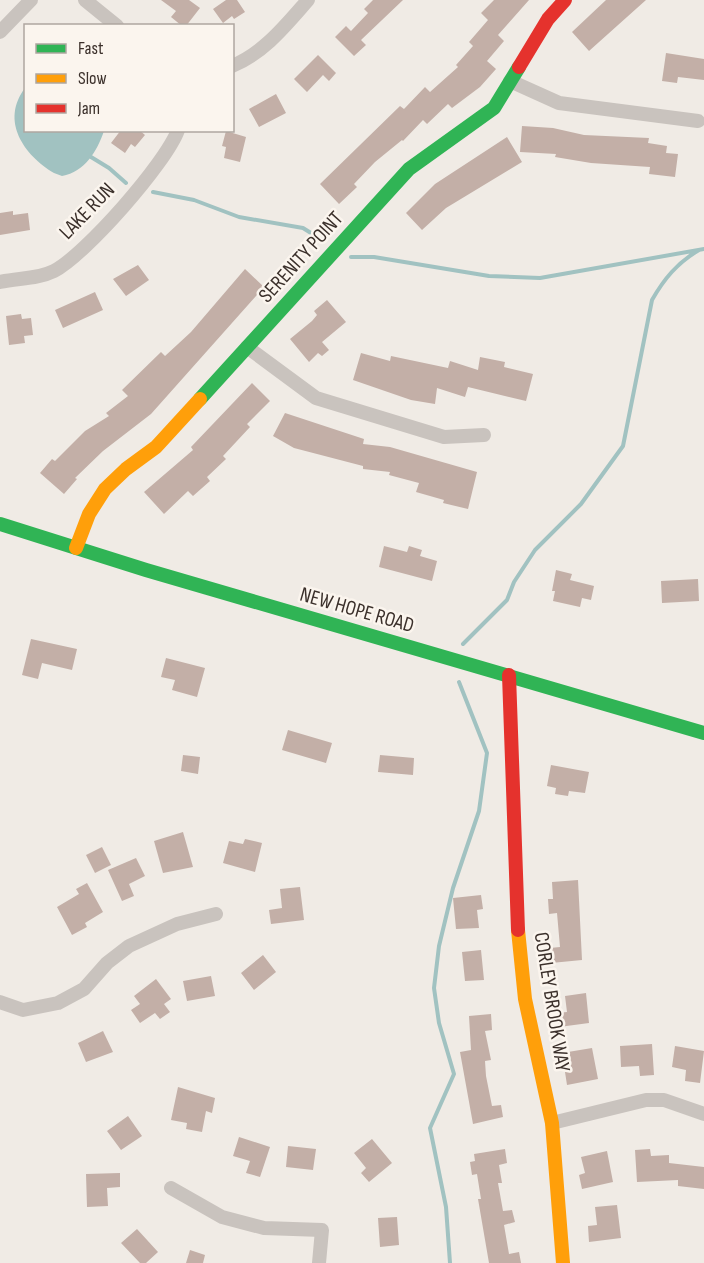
<svg xmlns="http://www.w3.org/2000/svg" width="704" height="1263" font-family="'Sofia Sans Condensed',sans-serif">
  <rect width="100%" height="100%" fill="#f0ebe5"/>
  <!-- water -->
  <path fill="#a1c2c1" d="M25 88 26 130 104 131C97 151 85 172 62 176L54 173C24 155 0 121 25 88Z"/>
  <g fill="none" stroke-linecap="round" stroke-linejoin="round">
    <!-- stream -->
    <path stroke="#a1c2c1" stroke-width="4" d="M91 157 109 168 126 183
      M153 192 194 200 239 217 303 228 322 240
      M351 257H374L489 276 540 278 704 249
      M463 644 507 600 514 582 535 550 581 504 623 446 652 300C664 279 677 263 699 250
      M450 1263 446 1207 430 1128 454 1074 439 1023 434 988 439 946 453 888 479 811 487 753 459 682"/>
  </g>
  <!-- building -->
  <path fill="#c3afa7" d="M161 0H189L200 8 186 26H182L171 17 176 11Z
    M226 0H237L245 12 234 19 232 16 223 23 213 9Z
    M373 0H403L361 40 366 45 354 56 335 37 346 26 351 31 368 13 364 9Z
    M494 0H529L498 35 504 41 487 61 496 69 480 87 452 108 448 104 427 124 423 120 403 141 402 140 375 162 354 184 357 187 339 204 320 184 400 106 404 109 425 87 430 92 458 67 456 65 473 46 469 42 488 20 481 13Z
    M606 0H646L589 51 572 32Z
    M666 53 704 59V80L678 77 677 83 662 81Z
    M318 55 336 73 329 81 323 75 307 92 294 79Z
    M276 94 286 113 259 127 249 109Z
    M522 126 553 128 584 135 649 138 648 143 667 146 666 153 678 154 675 177 649 174 650 167 591 163 555 157 556 154 520 152Z
    M121 130H139L145 135 135 147 131 144 125 153 111 143Z
    M226 131 246 137 240 162 224 158 226 147 222 146Z
    M507 137 522 162 446 208 422 230 406 213 435 184Z
    M13 211V215L28 213 30 230 0 235V213Z
    M138 265 149 280 126 296 113 279Z
    M245 269 264 287 151 414 103 451 75 478 77 479 64 494 40 473 52 459 55 461 85 431 109 416 106 413 128 396 122 390 161 352 165 356 191 332Z
    M95 292 103 310 63 328 55 310Z
    M327 300 346 322 322 342 329 350 322 356 318 353 309 362 290 339 312 321 317 315 314 311Z
    M21 314 22 319 31 318 33 335 24 336 25 343 9 345 6 316Z
    M361 353 390 361 391 356 448 368 450 361 478 370 480 357 505 362 504 367 533 374 526 401 468 387 465 397 437 388 435 404 411 400 353 380Z
    M252 383 270 401 247 424 250 427 223 456 226 459 207 477 210 481 193 496 188 491 164 514 144 492 193 450 191 447Z
    M285 413 364 439 363 444 390 447 477 472 468 509 443 503 444 500 416 492 419 483 389 475 390 472 363 469V466L294 448 273 436Z
    M384 546 407 552 409 546 422 550 420 556 437 561 432 581 379 567Z
    M556 570 572 574 570 580 594 586 591 600 582 598 580 607 553 601 555 591H552Z
    M698 579 699 601 662 603 661 581Z
    M31 639 77 649 72 670 42 663 38 679 22 675Z
    M166 658 205 668 197 697 172 690 175 680 161 677Z
    M288 730 332 743 326 763 282 750Z
    M183 755 200 757 198 774 181 771Z
    M380 755 414 758 413 775 378 772Z
    M551 765 589 772 585 793 569 791 568 796 555 794 556 788 547 786Z
    M183 832 193 867 163 873 154 841Z
    M245 839 262 843 255 872 223 863 229 841 243 844Z
    M102 847 111 865 95 873 86 855Z
    M136 858 145 876 129 884 134 896 122 901 108 870Z
    M578 880 582 960 551 963 550 948 560 947 557 913 549 914 548 899H553L552 882Z
    M87 883 103 912 85 923 87 927 72 935 57 907 79 894 76 889Z
    M300 887 304 920 271 924 269 910 282 908 280 889Z
    M481 895 483 909 477 910 479 928 456 929 453 898Z
    M481 950 484 980 465 981 462 952Z
    M263 955 276 972 254 990 241 973Z
    M211 976 215 996 187 1001 183 981Z
    M156 979 171 999 164 1004 170 1012 160 1019 155 1013 140 1023 131 1010 140 1004 134 996Z
    M586 993 589 1023 559 1027 557 1013 567 1012 565 996Z
    M491 1014 492 1030 485 1031 491 1060 485 1061 486 1076 492 1106 501 1105 503 1117 473 1124 460 1052 471 1050 469 1016Z
    M103 1031 113 1052 86 1062 78 1043Z
    M652 1044 654 1075 640 1076 639 1066 621 1067 620 1046Z
    M675 1046 704 1051 700 1083 685 1081 686 1070 672 1067Z
    M592 1048 598 1079 567 1085 565 1072 572 1071 568 1052Z
    M178 1087 215 1098 212 1113 206 1111 202 1132 186 1129 187 1123 171 1120Z
    M128 1116 142 1136 121 1150 107 1131Z
    M239 1137 270 1147 260 1177 246 1173 250 1161 233 1156Z
    M372 1139 392 1163 369 1182 361 1173 366 1168 354 1153Z
    M288 1146 316 1149 313 1170 286 1167Z
    M505 1149 507 1163 499 1165 502 1183H498L503 1211 512 1210 515 1222 504 1225 509 1254 519 1252 521 1263H489L478 1199H481L477 1174 472 1175 470 1162 475 1161 474 1154Z
    M650 1149 651 1156 669 1155V1163L704 1167V1189L678 1186V1180L637 1182 635 1150Z
    M607 1151 613 1182 582 1189 579 1175 585 1173 581 1157Z
    M120 1173V1187L107 1188 108 1206 87 1207 86 1174Z
    M617 1205 621 1238 589 1242 588 1226 597 1225 595 1207Z
    M397 1217 399 1245 380 1247 378 1218Z
    M137 1229 158 1252 146 1263H140L121 1243Z
    M190 1250 205 1255 203 1263H186Z"/>
  <g fill="none" stroke-linecap="round" stroke-linejoin="round">
    <!-- street -->
    <path stroke="#c9c3be" stroke-width="14" d="M85 0 117 26
      M0 32 31 0
      M232 66C264 53 286 25 308 0
      M510 81 559 103 698 121
      M0 282C18 278 38 279 54 271 85 255 166 163 178 130
      M247 347 316 398 444 437 484 435
      M0 1002 23 1010 58 1003 84 989 107 963 129 946 177 924 216 914
      M552 1123 646 1100H664L704 1114
      M171 1188 222 1217 264 1228 322 1230 319 1263"/>
    <!-- fast -->
    <path stroke="#30b455" stroke-width="14" d="M200 399 409 169 494 108 519 67
      M0 524 146 570 704 733"/>
    <!-- slow -->
    <path stroke="#ff9f0a" stroke-width="14" d="M76 548 89 514 105 489 126 469 156 447 200 399
      M518 930 525 999 552 1123 563 1263"/>
    <!-- jam -->
    <path stroke="#e5322d" stroke-width="14" d="M519 67 548 19 565 0
      M509 675 518 930"/>
  </g>
  <g text-anchor="middle" dominant-baseline="central" stroke-width="5" stroke-linejoin="round" paint-order="stroke">
    <!-- street labels -->
    <g font-size="21" fill="#3b302b" stroke="#fbf5ee">
      <text transform="translate(87 211) rotate(-46)">LAKE RUN</text>
      <text transform="translate(301 257) rotate(-48)">SERENITY POINT</text>
      <text transform="translate(357 610) rotate(16)">NEW HOPE ROAD</text>
      <text transform="translate(552 1002) rotate(81)">CORLEY BROOK WAY</text>
    </g>
  </g>
  <!-- legend -->
  <rect x="24" y="24" width="210" height="108" fill="#fbf5ee" stroke="#aea6a0" stroke-width="1.5"/>
  <rect x="36" y="44" width="30" height="9" fill="#30b455" stroke="#aea6a0" stroke-width="1.5"/>
  <text x="78" y="54" font-size="18" fill="#3b302b">Fast</text>
  <rect x="36" y="74" width="30" height="9" fill="#ff9f0a" stroke="#aea6a0" stroke-width="1.5"/>
  <text x="78" y="84" font-size="18" fill="#3b302b">Slow</text>
  <rect x="36" y="104" width="30" height="9" fill="#e5322d" stroke="#aea6a0" stroke-width="1.5"/>
  <text x="78" y="114" font-size="18" fill="#3b302b">Jam</text>
</svg>
